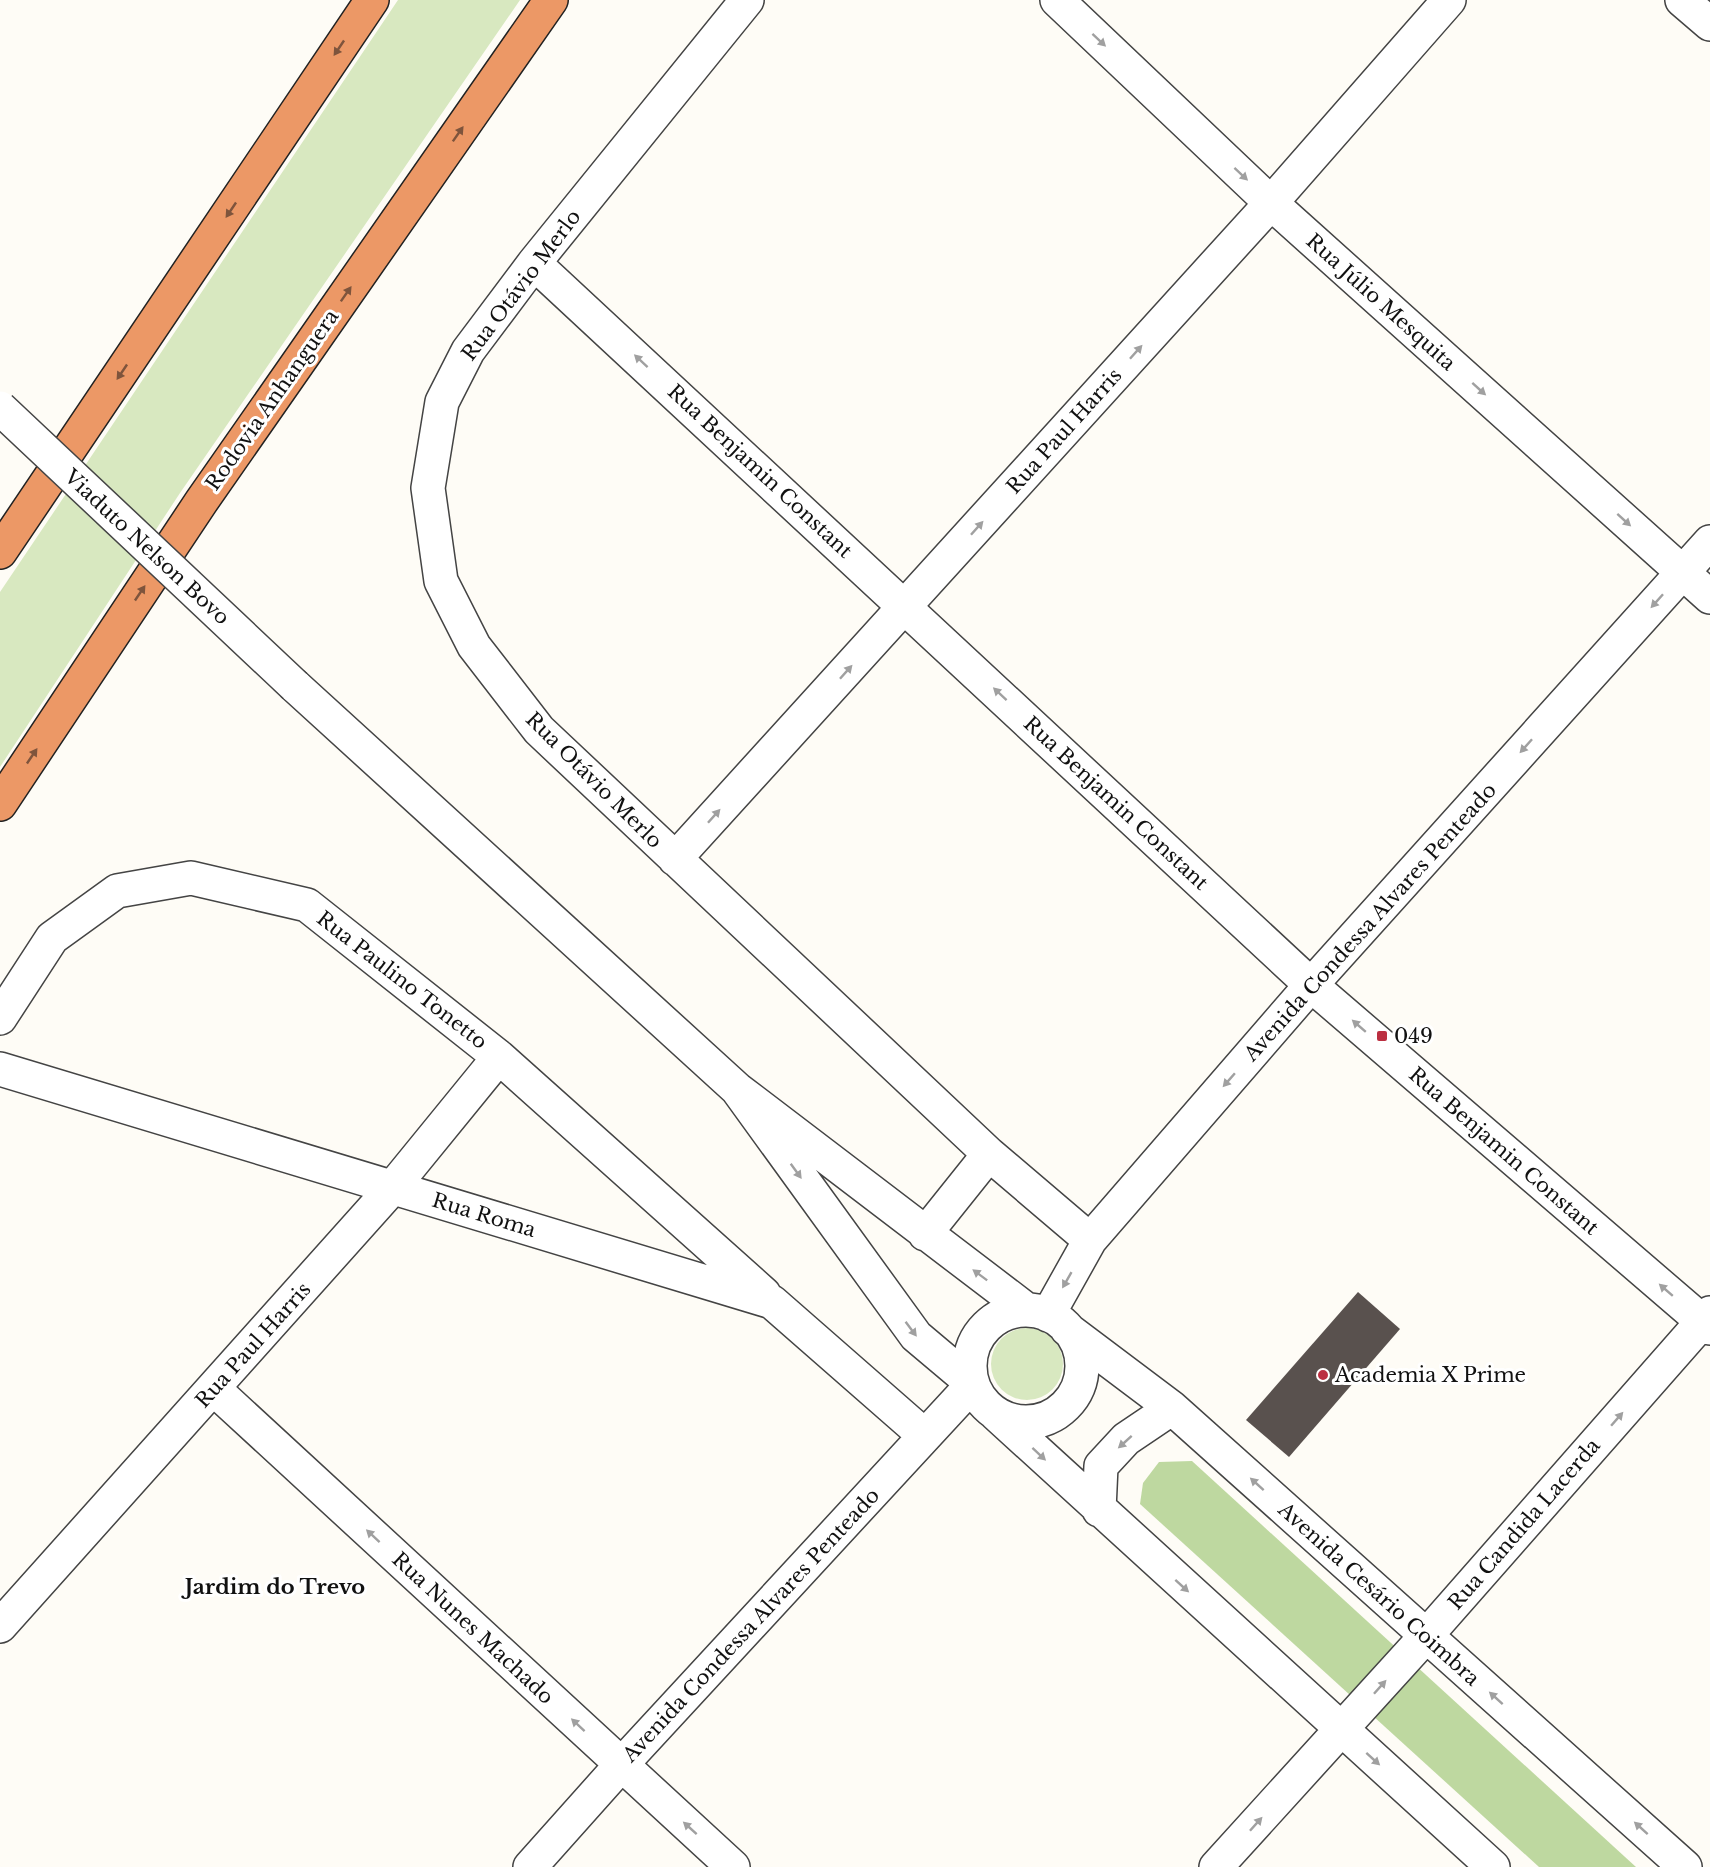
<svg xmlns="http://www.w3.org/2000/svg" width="1710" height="1867" font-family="'Libre Baskerville',serif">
  <rect width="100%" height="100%" fill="#fefcf6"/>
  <!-- green -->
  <path fill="#d8e8c0" d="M398 0H520L180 493 0 767V592Z
    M991 1364a36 36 0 1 1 72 0a36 36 0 1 1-72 0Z"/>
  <!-- forest -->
  <path fill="#bed8a0" d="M1192 1461 1636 1867H1539L1140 1504 1143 1483 1159 1462Z"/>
  <!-- building -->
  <path fill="#59514e" d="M1358 1292 1400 1329 1289 1457 1246 1420Z"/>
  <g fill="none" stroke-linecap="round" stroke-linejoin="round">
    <!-- minor casing -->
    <g stroke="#444" stroke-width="36">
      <path id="minor" d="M747 0 534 263 468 351 442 402 428 488 441 581 474 646 539 730 989 1154 925 1234
        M1057 0 1271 203 1710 597
        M1682 0 1710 24
        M534 263 1311 985 1710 1328
        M295 686 737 1089 1027 1310
        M675 859 1271 203 1449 0
        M0 1018 52 938 117 891 191 878 307 905 499 1057 764 1294
        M0 1069 772 1302 925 1436
        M989 1154 1090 1240
        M970 1366a56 56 0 1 1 112 0a56 56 0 1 1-112 0Z
        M1048 1315 1090 1240 1311 985 1710 542
        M1067 1329 1172 1408 1685 1867
        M214 1389 733 1867
        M996 1414 1493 1867
        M1099 1510 1101 1466 1126 1439 1172 1408
        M0 1626 393 1187 499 1057
        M530 1867 621 1765 973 1384 916 1336 737 1089
        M1216 1867 1426 1636 1710 1313"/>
    </g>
    <!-- highway casing -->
    <g stroke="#222" stroke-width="36">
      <path id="highway" d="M0 552 372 0
        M0 804 201 502 551 0"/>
    </g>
    <!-- minor -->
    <use href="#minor" stroke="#fff" stroke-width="33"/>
    <!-- highway -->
    <use href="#highway" stroke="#ec9866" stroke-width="33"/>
    <!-- minor-bridge casing -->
    <g stroke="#444" stroke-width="36" stroke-linecap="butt">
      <path id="minor-bridge" d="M0 408 295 686"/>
    </g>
    <!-- minor-bridge -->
    <use href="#minor-bridge" stroke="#fff" stroke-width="33"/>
  </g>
  <!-- one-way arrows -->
  <defs><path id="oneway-solid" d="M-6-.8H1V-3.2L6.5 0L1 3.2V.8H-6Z" transform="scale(1.5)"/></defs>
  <g fill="#a0a0a0">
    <use href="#oneway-solid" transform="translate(1099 40) rotate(43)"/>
    <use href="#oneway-solid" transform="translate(1241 174) rotate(43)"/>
    <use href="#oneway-solid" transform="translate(1136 352) rotate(-48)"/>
    <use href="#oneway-solid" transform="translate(641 361) rotate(-137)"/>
    <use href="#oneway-solid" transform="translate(1479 389) rotate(42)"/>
    <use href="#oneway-solid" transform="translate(1624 520) rotate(42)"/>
    <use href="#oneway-solid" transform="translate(977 528) rotate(-48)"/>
    <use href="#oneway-solid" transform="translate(1657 601) rotate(132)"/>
    <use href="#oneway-solid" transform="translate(846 672) rotate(-48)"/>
    <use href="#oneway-solid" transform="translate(1000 694) rotate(-137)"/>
    <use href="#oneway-solid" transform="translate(1526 746) rotate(132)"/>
    <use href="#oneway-solid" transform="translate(714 816) rotate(-48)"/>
    <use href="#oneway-solid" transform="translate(1359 1026) rotate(-139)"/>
    <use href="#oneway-solid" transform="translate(1229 1080) rotate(131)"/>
    <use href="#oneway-solid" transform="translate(796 1171) rotate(54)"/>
    <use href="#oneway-solid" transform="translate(980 1275) rotate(-143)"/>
    <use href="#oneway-solid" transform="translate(1067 1280) rotate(120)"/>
    <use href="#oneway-solid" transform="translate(1666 1290) rotate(-139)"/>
    <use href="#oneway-solid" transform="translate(911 1329) rotate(53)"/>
    <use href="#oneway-solid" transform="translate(1617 1419) rotate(-49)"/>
    <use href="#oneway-solid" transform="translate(1125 1442) rotate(138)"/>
    <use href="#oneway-solid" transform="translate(1039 1454) rotate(43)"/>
    <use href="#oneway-solid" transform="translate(1257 1484) rotate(-138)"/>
    <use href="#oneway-solid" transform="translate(373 1536) rotate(-137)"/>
    <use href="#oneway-solid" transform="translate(1182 1586) rotate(42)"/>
    <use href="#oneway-solid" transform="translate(1380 1687) rotate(-48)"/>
    <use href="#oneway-solid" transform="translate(1496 1698) rotate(-138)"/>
    <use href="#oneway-solid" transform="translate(578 1725) rotate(-137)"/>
    <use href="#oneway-solid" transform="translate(1373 1759) rotate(42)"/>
    <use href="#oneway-solid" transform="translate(1256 1824) rotate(-48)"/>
    <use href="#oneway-solid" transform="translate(690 1828) rotate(-138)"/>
    <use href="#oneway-solid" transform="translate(1641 1828) rotate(-138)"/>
  </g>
  <g fill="#7e543c">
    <use href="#oneway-solid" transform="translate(339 48) rotate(124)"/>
    <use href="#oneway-solid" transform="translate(458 134) rotate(-55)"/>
    <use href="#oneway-solid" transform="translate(231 210) rotate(124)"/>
    <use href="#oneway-solid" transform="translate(346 294) rotate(-55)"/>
    <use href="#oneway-solid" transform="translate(122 372) rotate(124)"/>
    <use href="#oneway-solid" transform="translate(140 593) rotate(-56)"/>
    <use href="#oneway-solid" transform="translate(32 756) rotate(-56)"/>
  </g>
  <!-- markers -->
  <g fill="#bb2f41" stroke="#fff" stroke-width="2">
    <rect x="1376" y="1030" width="12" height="12" rx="3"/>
    <circle cx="1323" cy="1375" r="6"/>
  </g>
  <g text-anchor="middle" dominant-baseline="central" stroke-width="6" stroke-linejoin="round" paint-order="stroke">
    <!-- street labels -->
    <g font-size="20" fill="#111" stroke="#fff">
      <text transform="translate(521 285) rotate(-53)">Rua Otávio Merlo</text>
      <text transform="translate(1381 302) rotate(42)">Rua Júlio Mesquita</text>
      <text transform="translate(272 400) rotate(-55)">Rodovia Anhanguera</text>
      <text transform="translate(1064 431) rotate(-48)">Rua Paul Harris</text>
      <text transform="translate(760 471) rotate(43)">Rua Benjamin Constant</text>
      <text transform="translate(147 547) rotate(43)">Viaduto Nelson Bovo</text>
      <text transform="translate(594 780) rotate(45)">Rua Otávio Merlo</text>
      <text transform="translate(1116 803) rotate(43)">Rua Benjamin Constant</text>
      <text transform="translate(1370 922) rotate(-48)">Avenida Condessa Alvares Penteado</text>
      <text transform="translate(402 980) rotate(38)">Rua Paulino Tonetto</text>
      <text transform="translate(1504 1151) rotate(41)">Rua Benjamin Constant</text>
      <text transform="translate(484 1215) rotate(17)">Rua Roma</text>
      <text transform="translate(253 1345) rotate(-48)">Rua Paul Harris</text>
      <text transform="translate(1524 1524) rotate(-49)">Rua Candida Lacerda</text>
      <text transform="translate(1379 1594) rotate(42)">Avenida Cesário Coimbra</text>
      <text transform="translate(751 1625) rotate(-47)">Avenida Condessa Alvares Penteado</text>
      <text transform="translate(473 1628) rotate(43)">Rua Nunes Machado</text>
    </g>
    <!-- poi labels -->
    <g font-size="20" fill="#111" stroke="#fff" text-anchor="start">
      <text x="1394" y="1036">049</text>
      <text x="1335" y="1375">Academia X Prime</text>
    </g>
    <!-- neighbourhood labels -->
    <g font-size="21" font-weight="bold" fill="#111" stroke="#fff">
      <text x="275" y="1587">Jardim do Trevo</text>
    </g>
  </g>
</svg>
